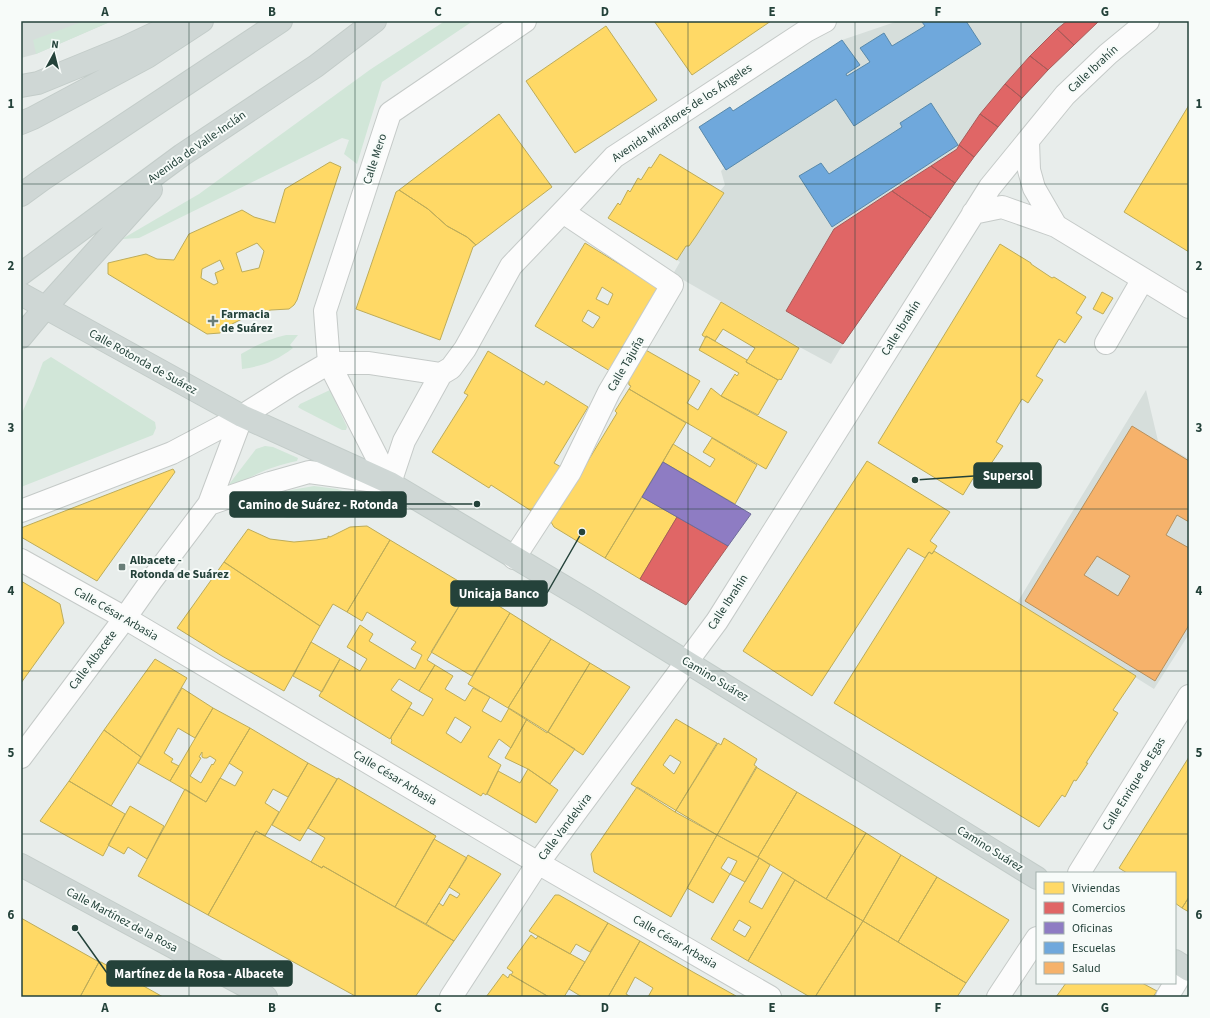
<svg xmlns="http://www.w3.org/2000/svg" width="1210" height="1018" font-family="'Source Sans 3',sans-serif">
  <rect width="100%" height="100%" fill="#e8edeb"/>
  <!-- built -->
  <path fill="#d6dedb" d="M21 21H112L36 54 21 58Z
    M898 21H1090L1098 22 1048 70 1007 116 974 157 935 211 843 344 831 364 768 330 769 329 673 274 680 262 677 260 686 246H689L724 193 720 191 725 185 721 171 724 168 699 127 730 107 733 111 842 40Z
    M1146 390 1158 441 1189 459V634L1154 689 1017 603Z"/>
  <!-- green -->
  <path fill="#d1e6d8" d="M84 21H112L36 54 33 40Z
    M445 21H473L382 82 357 164 344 154 349 140 342 138 139 238 122 239 199 194 371 69Z
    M286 335H298L290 345 293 348C276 361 263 366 242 369L241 354C256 345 269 339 286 335Z
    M51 357 155 422 156 428 153 435 21 487V415L34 386 43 362Z
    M330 390 347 427 346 430H342L301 409 298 407 300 404Z
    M265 446 273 447 298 458 297 461C273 466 254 474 233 487L230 486V483L256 449Z
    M314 486 337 489 355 495 325 516 306 518H287L268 512 256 505 270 496 291 490Z"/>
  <!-- homes -->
  <path fill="#ffd966" stroke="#bdac59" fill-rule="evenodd" d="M654 21H771L692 75Z
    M606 26 657 100 575 153 526 81Z
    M1189 105V252L1124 212Z
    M499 114 552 187 476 245 467 237 447 226 428 209 399 190Z
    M660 154 724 193 696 236 689 246H686L677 260 608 218 618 203 620 205 628 190 630 192 638 178 641 180 649 167 651 168Z
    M330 162 341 167 297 300 294 305 289 309 271 310 252 314 232 324 220 333 207 334 108 274V263L146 254 157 259 174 260 189 234 242 210 254 217 275 223 285 189ZM257 243 264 251 259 268 242 272 236 253ZM220 260 224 269 215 273 218 283 214 285 201 278 202 269Z
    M399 190 428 209 447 226 467 237 476 245 473 247 440 340 356 309 396 192Z
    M585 243 660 289 610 371 535 326ZM602 287 613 294 608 305 596 299ZM588 310 600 317 593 328 582 321Z
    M1000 244 1031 263V264L1052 278 1054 277 1086 297 1076 313 1082 317 1065 343 1059 339 1036 376 1043 380 1028 403 1022 399 996 442 1003 446 986 471 980 467 963 495 878 443Z
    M1102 292 1113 298 1103 314 1093 309Z
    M721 302 799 348 781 380 780 379 778 380 746 362 755 348 723 329 715 341 706 336V338L702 335Z
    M706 336 747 360 746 362 778 380 758 415 721 396 735 374 737 376 739 373 699 350Z
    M644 349 700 381 687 403 698 410 711 388 721 396 787 432 766 469 629 389 631 386 629 385 628 374Z
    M488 351 544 385 546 381 588 407 554 463 561 467 533 512 491 485 489 488 432 452 468 395 464 393Z
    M629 389 686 423 605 558 554 527 551 522 617 413 615 411Z
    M712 438 757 465 735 504 663 462 673 444 710 467 715 459 703 452Z
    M867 461 950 512 930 541 937 546 932 554 929 552 925 558 908 548 812 696 743 651Z
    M173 469 175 472 97 581 21 537V528Z
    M642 497 677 517 640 579 605 558Z
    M367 526 390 540 347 612 333 604 320 626 224 562 248 529 270 539 294 542 316 540 328 538V536L330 537 350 527Z
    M390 540 470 588 427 660 435 665 419 691 399 679 391 690 412 703 390 739 319 696 340 659 360 671 367 659 347 647 360 625 373 634 369 641 415 669 422 655 411 649 416 642 367 612 362 621 347 612Z
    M934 551 1136 676 1113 710 1118 713 1086 763H1088L1076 781 1074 780 1065 797 1062 795 1039 827 834 703 929 552 932 554Z
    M224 562 320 626 284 691 222 656 177 628Z
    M21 581 60 604 64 623 21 683Z
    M470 588 510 613 472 676 431 652Z
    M510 613 551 639 508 708 468 684Z
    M551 639 590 663 547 733 508 708Z
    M311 642 340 659 322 692 293 676Z
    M155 659 187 678 141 757 104 730Z
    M590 663 630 687 583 755 548 732Z
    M435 665 453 676 445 689 465 701 473 688 490 697 482 711 501 722 509 708 527 719 511 748 499 739 488 757 501 765 486 795 483 793 481 796 391 743 392 740 391 739V737L409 708 423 716 433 699 419 691ZM455 717 471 727 461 743 446 733Z
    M182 688 213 708 195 738 178 728 164 753 173 759 171 762 179 766 170 781 138 763Z
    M213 708 250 728 206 802 170 781ZM202 752V757L204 758H207L210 756 216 760 213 765 212 764 201 783 190 776 201 758 199 757Z
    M527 719 575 749 550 784 528 769 505 758Z
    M676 719 717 743 675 812 631 784ZM670 755 681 762 674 774 663 765Z
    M250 728 308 763 288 797 273 789 265 803 279 812 265 836 256 831 208 915 138 876 185 789 206 802 220 778 235 786 243 772 229 763Z
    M104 730 141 757 111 806 69 781Z
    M724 738 757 759 754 765 757 767 717 835 675 812 718 743 721 745Z
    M1189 757V897L1182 908 1175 903V873H1127L1119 868Z
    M308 763 337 779 300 841 272 825Z
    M756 767 797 792 758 857 717 835Z
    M528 769 558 790 536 823 487 794 498 771 520 783Z
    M338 778 436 836 395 907 323 866 322 868 311 862 325 838 308 828Z
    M69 781 125 814 103 856 40 821Z
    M637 787 717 835 671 917 594 872 591 854Z
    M797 792 866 833 826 899 758 857Z
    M130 806 164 826 147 859 128 847 124 854 108 845Z
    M256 831 322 868 323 866 454 941 415 997H357L208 915Z
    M866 833 901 855 863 921 826 899Z
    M717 835 759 858 745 882 730 874 713 903 687 888ZM728 857 737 861 730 874 721 868Z
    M434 839 467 858 426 924 395 907Z
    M468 855 501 874 454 941 426 924 439 903 443 906 450 894 457 898 460 894 449 887Z
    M901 855 937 877 898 942 863 921Z
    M759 858 770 865 749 902 762 909 783 872 795 880 748 961 711 939ZM739 920 751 927 745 937 733 930Z
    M937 877 1009 920 966 983 898 942Z
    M795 880 863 921 815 997H810L748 961Z
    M555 895H559L608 923 590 952 576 944 570 954 529 931Z
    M1189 897V912L1182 908Z
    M21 918 99 962 80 997H21Z
    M863 921 966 983 957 997H815Z
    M608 923 640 941 608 997H582L569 989Z
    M531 935 536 939 538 936 585 962 564 997H549L511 975 513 972 507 968Z
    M640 941 693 972 736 996 648 997 653 988 635 977 626 994 631 997H608Z
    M99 962H101L163 997H80Z
    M503 974 508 978 510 974 549 997H486Z
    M1066 983H1142L1157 991 1153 997H1056Z"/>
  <!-- shops -->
  <path fill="#e06666" stroke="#a85b59" d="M1067 21H1080L1098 22 1074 45 1057 29Z
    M1057 29 1074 45 1048 70 1030 56Z
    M1030 56 1048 70 1022 98 1005 84Z
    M1005 84 1022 98 998 127 980 114Z
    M980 114 998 127 974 157 959 145Z
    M959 145 974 157 955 183 931 166 957 149Z
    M931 166 955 183 931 218 892 191Z
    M892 191 931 218 843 344 786 311 834 229Z
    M677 517 728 546 686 605 640 579Z"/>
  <!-- offices -->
  <path fill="#8e7cc3" stroke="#6e6b9a" d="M663 462 751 514 728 546 642 497Z"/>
  <!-- schools -->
  <path fill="#6fa8dc" stroke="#5889ab" d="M924 21H966L981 44 854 126 836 99 726 170 699 127 730 107 733 111 842 40 860 65 846 74 847 76 870 62 860 48 884 33 892 46 925 26 922 22Z
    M931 103 958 145 832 227 799 176 821 163 829 174 902 127 900 123Z"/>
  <!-- health -->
  <path fill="#f6b26b" stroke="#b7905c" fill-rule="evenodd" d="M1132 426 1189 461V522L1177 515 1166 535 1189 548V625L1155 681 1025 601ZM1097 556 1130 576 1118 596 1084 575Z"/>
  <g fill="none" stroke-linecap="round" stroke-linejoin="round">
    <!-- minor casing -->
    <g stroke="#c5cac8" stroke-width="24">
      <path id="minor" d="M1028 141 1029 170 1034 188 1056 226
        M973 213 1002 207 1056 226 1189 307
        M1106 343 1143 279
        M441 374 451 368 465 349 511 266 574 200 614 157 806 31 825 21
        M390 483 329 363 325 311 390 113 525 21
        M390 483 404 441 441 374
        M209 504 270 483 309 472 383 482
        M21 511 172 453 242 416 291 385 329 363H369L441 374
        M514 558 570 472 609 392 672 285 563 212
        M21 560 125 618 538 863 770 997
        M21 757 125 618 151 581 209 504 242 416
        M1079 873 1189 696
        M451 997 538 863 717 621 990 187 1065 95 1108 54 1148 21
        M998 997 1037 938
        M1167 997 1185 967"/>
    </g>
    <!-- major casing -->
    <g stroke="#c3ccc9" stroke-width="24">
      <path id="major" d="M21 86 38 83 126 47 181 21
        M21 123 33 118 147 57 202 21
        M21 195 43 179 281 21
        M21 274 182 155 316 66 375 21
        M21 294 242 416 390 483 588 601 1037 878
        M21 337 45 308 151 190
        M21 865 266 997
        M1175 961 1189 970"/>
    </g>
    <!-- minor -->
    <use href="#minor" stroke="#fcfcfc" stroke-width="22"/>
    <!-- major -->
    <use href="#major" stroke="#cfd7d5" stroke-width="22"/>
  </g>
  <!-- grid -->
  <path fill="none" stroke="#24423a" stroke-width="1" stroke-opacity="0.55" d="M189 21V997M355 21V997M522 21V997M688 21V997M855 21V997M1021 21V997M21 184H1189M21 347H1189M21 509H1189M21 671H1189M21 834H1189"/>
  <!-- markers -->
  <g fill="#697e78" stroke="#f7fbf9" stroke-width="1.5">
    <path d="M211 315h4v4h4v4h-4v4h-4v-4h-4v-4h4z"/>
    <rect x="118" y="563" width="8" height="8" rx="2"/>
  </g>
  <g text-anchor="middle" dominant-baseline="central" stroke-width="4" stroke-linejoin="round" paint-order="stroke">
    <!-- street labels -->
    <g font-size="12" fill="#24423a" stroke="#f7fbf9">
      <text transform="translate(1093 69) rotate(-43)">Calle Ibrahín</text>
      <text transform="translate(682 113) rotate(-34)">Avenida Miraflores de los Ángeles</text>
      <text transform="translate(197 147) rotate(-35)">Avenida de Valle-Inclán</text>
      <text transform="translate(375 159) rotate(-72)">Calle Mero</text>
      <text transform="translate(901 328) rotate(-58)">Calle Ibrahín</text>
      <text transform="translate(143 362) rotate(29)">Calle Rotonda de Suárez</text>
      <text transform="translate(626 364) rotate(-60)">Calle Tajuña</text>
      <text transform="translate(728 602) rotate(-57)">Calle Ibrahín</text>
      <text transform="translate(116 614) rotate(30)">Calle César Arbasia</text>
      <text transform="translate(93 660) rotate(-53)">Calle Albacete</text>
      <text transform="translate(715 679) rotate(31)">Camino Suárez</text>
      <text transform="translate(395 778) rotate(31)">Calle César Arbasia</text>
      <text transform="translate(1134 784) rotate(-58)">Calle Enrique de Egas</text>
      <text transform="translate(565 827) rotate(-53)">Calle Vandelvira</text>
      <text transform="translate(990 849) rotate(32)">Camino Suárez</text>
      <text transform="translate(122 920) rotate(28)">Calle Martínez de la Rosa</text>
      <text transform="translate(675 942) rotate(30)">Calle César Arbasia</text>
    </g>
    <!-- poi labels -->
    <g font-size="12" font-weight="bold" fill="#24423a" stroke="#f7fbf9" text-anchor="start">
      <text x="221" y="314">Farmacia<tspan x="221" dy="14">de Suárez</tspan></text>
      <text x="130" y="560">Albacete -<tspan x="130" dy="14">Rotonda de Suárez</tspan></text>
    </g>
  </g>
  <!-- callouts -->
  <path fill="none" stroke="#24423a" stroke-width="1.5" d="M915 480L974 476M477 504L406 504M582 532L547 593M75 928L107 973"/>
  <g fill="#24423a" stroke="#f7fbf9" stroke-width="1.5">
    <circle cx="915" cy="480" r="4"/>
    <circle cx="477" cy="504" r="4"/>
    <circle cx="582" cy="532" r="4"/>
    <circle cx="75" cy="928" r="4"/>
  </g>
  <g fill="#24423a" stroke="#24423a" stroke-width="1.5">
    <rect x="974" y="463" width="67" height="25" rx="4"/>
    <rect x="230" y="492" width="176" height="25" rx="4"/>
    <rect x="451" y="581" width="96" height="25" rx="4"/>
    <rect x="107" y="961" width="185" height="25" rx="4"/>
  </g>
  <g font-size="13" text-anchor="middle" font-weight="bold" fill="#fff">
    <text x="1008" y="480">Supersol</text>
    <text x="318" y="509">Camino de Suárez - Rotonda</text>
    <text x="499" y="598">Unicaja Banco</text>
    <text x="199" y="978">Martínez de la Rosa - Albacete</text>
  </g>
  <!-- border -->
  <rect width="1210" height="1018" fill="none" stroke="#f7fbf9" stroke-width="44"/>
  <!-- legend -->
  <rect x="1036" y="872" width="140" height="112" fill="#f7fbf9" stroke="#a3b1ad"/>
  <rect x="1044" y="882" width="20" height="12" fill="#ffd966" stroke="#a3b1ad"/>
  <text x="1072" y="892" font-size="12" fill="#24423a">Viviendas</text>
  <rect x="1044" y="902" width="20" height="12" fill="#e06666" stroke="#a3b1ad"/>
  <text x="1072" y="912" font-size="12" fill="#24423a">Comercios</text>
  <rect x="1044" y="922" width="20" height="12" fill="#8e7cc3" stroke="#a3b1ad"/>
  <text x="1072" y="932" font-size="12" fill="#24423a">Oficinas</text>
  <rect x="1044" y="942" width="20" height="12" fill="#6fa8dc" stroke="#a3b1ad"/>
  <text x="1072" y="952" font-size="12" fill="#24423a">Escuelas</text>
  <rect x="1044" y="962" width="20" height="12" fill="#f6b26b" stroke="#a3b1ad"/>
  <text x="1072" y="972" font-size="12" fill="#24423a">Salud</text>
  <!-- north arrow -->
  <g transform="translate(54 54) rotate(7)" stroke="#f7fbf9" stroke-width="3" paint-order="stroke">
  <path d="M0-3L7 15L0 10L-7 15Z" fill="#24423a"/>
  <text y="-6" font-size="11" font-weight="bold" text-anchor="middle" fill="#24423a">N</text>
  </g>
  <rect x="22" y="22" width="1166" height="974" fill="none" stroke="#24423a" stroke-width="1.5"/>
  <g font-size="13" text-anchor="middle" font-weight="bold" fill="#24423a">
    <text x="105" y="16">A</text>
    <text x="272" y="16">B</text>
    <text x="438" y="16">C</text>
    <text x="605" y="16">D</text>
    <text x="772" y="16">E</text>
    <text x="938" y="16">F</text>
    <text x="1105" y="16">G</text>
    <text x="11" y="108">1</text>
    <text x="1199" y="108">1</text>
    <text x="11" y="270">2</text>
    <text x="1199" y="270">2</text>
    <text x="11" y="432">3</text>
    <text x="1199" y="432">3</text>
    <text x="11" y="595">4</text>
    <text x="1199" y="595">4</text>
    <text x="11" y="757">5</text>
    <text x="1199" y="757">5</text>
    <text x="11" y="919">6</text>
    <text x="1199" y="919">6</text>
    <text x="105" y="1012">A</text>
    <text x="272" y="1012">B</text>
    <text x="438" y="1012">C</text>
    <text x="605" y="1012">D</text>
    <text x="772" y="1012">E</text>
    <text x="938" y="1012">F</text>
    <text x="1105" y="1012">G</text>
  </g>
</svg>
